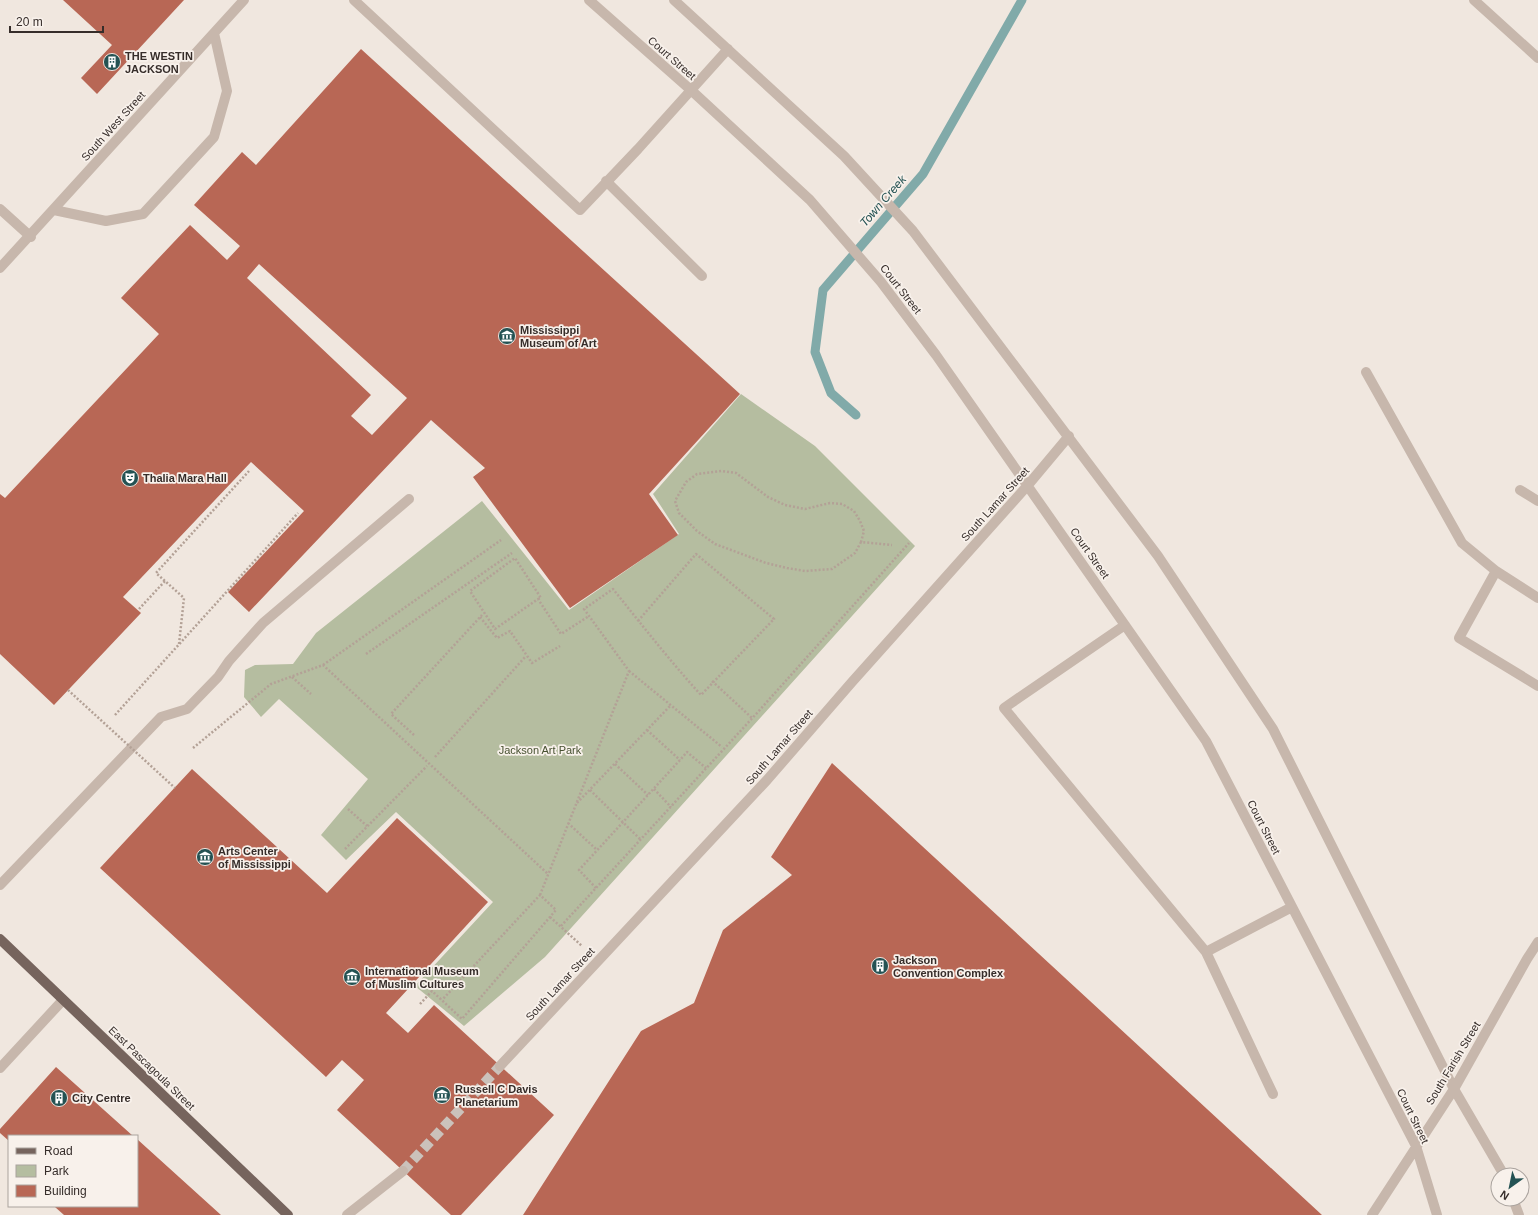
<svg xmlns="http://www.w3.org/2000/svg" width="1538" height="1215" font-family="Arial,sans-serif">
  <rect width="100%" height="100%" fill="#f0e7df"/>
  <!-- green -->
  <path fill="#b5bda0" d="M741 394 815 446 915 546 545 957 464 1026 415 986 493 902 396 812 346 860 321 835 368 779 279 699 261 717 244 697 245 670 255 665 293 664 316 633 482 501 569 610 679 534 653 494Z"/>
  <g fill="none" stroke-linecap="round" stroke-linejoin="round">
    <!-- stream -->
    <path stroke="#81aaa9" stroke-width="9" d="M856 415 831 393 815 352 823 290 923 174 1022 0"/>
  </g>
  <!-- building -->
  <path fill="#b86755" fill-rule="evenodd" d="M63 0H184L97 94 81 78 112 45Z
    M361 49 740 394 649 494 678 535 570 608 473 477 485 468 431 420 249 612 228 592 304 511 251 462 123 597 141 613 54 705 0 654V494L5 498 159 334 121 298 190 225 227 260 240 246 194 205 242 152 256 165ZM259 264 407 398 372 435 351 416 371 395 247 278Z
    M832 763 1322 1215H523L641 1031 694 1003 723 930 792 875 771 857Z
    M192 769 327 893 397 818 488 902 386 1013 408 1033 434 1005 554 1115 461 1215H451L337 1110 364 1080 342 1060 326 1077 100 868Z
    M56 1067 133 1136H9V1141L0 1133V1129Z
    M137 1139 221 1215H64L55 1207 137 1206Z"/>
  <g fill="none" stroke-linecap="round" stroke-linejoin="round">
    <!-- minor-tunnel -->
    <path stroke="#cbc2bb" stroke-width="10" stroke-dasharray="10 5" stroke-linecap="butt" d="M403 1171 500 1066"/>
    <!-- path -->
    <path stroke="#b3a196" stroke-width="2.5" stroke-dasharray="2 2" stroke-linecap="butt" d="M861 542 855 553 832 569 805 571 787 568 766 563 715 544 697 531 679 513 675 501 686 482 697 474 722 471 736 473 768 497 785 505 805 509 830 503 842 504 854 511 860 521 864 531 861 542 892 545
      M538 599 541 598 515 558 470 591 495 629 538 599 561 634 589 616
      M139 609 165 581
      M480 617 497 638 510 631 532 663 560 646
      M179 644 184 598 156 573 249 471
      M366 654 512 553
      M323 665 501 540
      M629 671 722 747
      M292 677 311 694
      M712 681 752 718
      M115 715 298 513
      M647 730 680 760
      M414 735 391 714 482 615
      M193 748 271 684 323 665 548 874
      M435 757 526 656
      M615 764 648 795
      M654 789 671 807
      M590 790 641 840
      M577 803 671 705
      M348 809 367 826
      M568 823 597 850
      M345 849 427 766
      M596 888 579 870 680 760 687 752 706 768
      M540 895 629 671 584 609 613 589C642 625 670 661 701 695L774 619 696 554 638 621
      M550 917 582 946
      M561 926 757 713 909 543
      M420 1004 432 991 462 1019 556 910 540 895 442 1000"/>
    <!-- minor -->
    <path stroke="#c7b7ac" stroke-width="10" d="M354 0 580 210 638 149 728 49
      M589 0 692 91 810 200 881 282 936 355 1206 741 1416 1146 1437 1215
      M674 0 844 156 913 231 1158 556 1273 729 1454 1089 1504 1175
      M1474 0 1538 58
      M606 181 702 276
      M0 209 31 237
      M54 210 106 221 143 214 214 137 227 91 214 33
      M0 268 244 0
      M1366 372 1462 543 1496 571
      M1520 490 1538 501
      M1538 598 1496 571 1459 638 1538 686
      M1125 625 1004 708 1206 952 1273 1094
      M0 885 161 717 187 709 218 677 229 661 263 623 409 499
      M1206 952 1292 907
      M500 1066 767 780 852 682 1028 485 1069 436
      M0 1068 63 1000
      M1513 1199 1519 1215
      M347 1215 403 1171
      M1372 1215 1454 1089 1527 959 1538 942"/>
    <!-- major -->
    <path stroke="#76645d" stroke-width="10" d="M0 939 288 1215"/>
    <!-- path-bridge -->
    <path stroke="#b3a196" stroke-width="2.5" stroke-dasharray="2 2" stroke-linecap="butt" d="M68 690 175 788"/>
  </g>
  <!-- icons -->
  <defs>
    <g id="building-disc" transform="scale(0.9)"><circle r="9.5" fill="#245253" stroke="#f8f1eb"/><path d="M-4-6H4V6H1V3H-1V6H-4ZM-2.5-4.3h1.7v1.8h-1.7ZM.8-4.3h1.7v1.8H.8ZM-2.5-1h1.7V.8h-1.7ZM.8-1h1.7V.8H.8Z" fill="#fff"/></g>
    <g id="museum-disc" transform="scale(0.9)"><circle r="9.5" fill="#245253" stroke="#f8f1eb"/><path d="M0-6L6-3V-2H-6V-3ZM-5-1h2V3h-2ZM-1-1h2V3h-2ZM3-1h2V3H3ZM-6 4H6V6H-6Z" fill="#fff"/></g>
    <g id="theatre-disc" transform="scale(0.9)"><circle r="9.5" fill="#245253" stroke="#f8f1eb"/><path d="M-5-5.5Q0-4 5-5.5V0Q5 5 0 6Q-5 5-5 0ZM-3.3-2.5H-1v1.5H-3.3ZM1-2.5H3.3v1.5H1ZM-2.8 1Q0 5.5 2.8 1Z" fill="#fff"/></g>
  </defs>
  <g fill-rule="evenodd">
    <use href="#building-disc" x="112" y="62"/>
    <use href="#museum-disc" x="507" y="336"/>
    <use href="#theatre-disc" x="130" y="478"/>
    <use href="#museum-disc" x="205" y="857"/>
    <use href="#building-disc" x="880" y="966"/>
    <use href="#museum-disc" x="352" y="977"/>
    <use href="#museum-disc" x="442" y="1095"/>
    <use href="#building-disc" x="59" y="1098"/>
  </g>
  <g text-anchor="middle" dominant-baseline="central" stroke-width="3.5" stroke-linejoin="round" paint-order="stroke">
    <!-- poi labels -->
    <g font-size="11" font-weight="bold" fill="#362d2a" stroke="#f8f1eb" text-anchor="start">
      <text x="125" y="56">THE WESTIN<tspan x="125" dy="13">JACKSON</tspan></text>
      <text x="520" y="330">Mississippi<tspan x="520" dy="13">Museum of Art</tspan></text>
      <text x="143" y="478">Thalia Mara Hall</text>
      <text x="218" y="851">Arts Center<tspan x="218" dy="13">of Mississippi</tspan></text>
      <text x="893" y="960">Jackson<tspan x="893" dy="13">Convention Complex</tspan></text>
      <text x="365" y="971">International Museum<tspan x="365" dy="13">of Muslim Cultures</tspan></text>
      <text x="455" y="1089">Russell C Davis<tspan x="455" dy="13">Planetarium</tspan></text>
      <text x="72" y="1098">City Centre</text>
    </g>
    <!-- street labels -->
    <g font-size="11" fill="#362d2a" stroke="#f8f1eb">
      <text transform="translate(672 58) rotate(41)">Court Street</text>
      <text transform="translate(113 126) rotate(-48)">South West Street</text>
      <text transform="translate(901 289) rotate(52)">Court Street</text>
      <text transform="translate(995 504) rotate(-48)">South Lamar Street</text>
      <text transform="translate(1090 553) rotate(55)">Court Street</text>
      <text transform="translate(779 747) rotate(-49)">South Lamar Street</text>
      <text transform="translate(1264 827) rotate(63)">Court Street</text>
      <text transform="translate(560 984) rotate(-47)">South Lamar Street</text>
      <text transform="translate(1453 1063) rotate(-59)">South Farish Street</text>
      <text transform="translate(152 1068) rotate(44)">East Pascagoula Street</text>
      <text transform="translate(1413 1116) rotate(64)">Court Street</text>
    </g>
    <!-- park labels -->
    <g font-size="11" fill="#475131" stroke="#f8f1eb">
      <text x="540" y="750">Jackson Art Park</text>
    </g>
    <!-- water labels -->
    <g font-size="12" font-style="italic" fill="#245253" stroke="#f8f1eb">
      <text transform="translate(883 201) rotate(-49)">Town Creek</text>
    </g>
  </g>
  <!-- legend -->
  <rect x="8" y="1135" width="130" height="72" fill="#f8f1eb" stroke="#aaa39e"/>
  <rect x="16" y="1148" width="20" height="6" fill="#76645d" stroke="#aaa39e"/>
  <text x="44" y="1155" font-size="12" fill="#362d2a">Road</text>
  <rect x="16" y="1165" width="20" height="12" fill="#b5bda0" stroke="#aaa39e"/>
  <text x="44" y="1175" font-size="12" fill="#362d2a">Park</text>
  <rect x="16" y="1185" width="20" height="12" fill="#b86755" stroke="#aaa39e"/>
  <text x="44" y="1195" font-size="12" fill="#362d2a">Building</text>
  <!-- north arrow -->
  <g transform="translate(1510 1187) rotate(213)"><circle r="19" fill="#f8f1eb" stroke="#aaa39e"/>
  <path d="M0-3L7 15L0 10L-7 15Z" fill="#245253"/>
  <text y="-6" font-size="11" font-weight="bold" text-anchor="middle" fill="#362d2a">N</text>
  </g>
  <!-- scale -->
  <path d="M10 26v6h93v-6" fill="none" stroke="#362d2a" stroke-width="2"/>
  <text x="16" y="26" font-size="12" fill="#362d2a" stroke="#f8f1eb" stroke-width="3" paint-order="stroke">20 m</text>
</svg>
